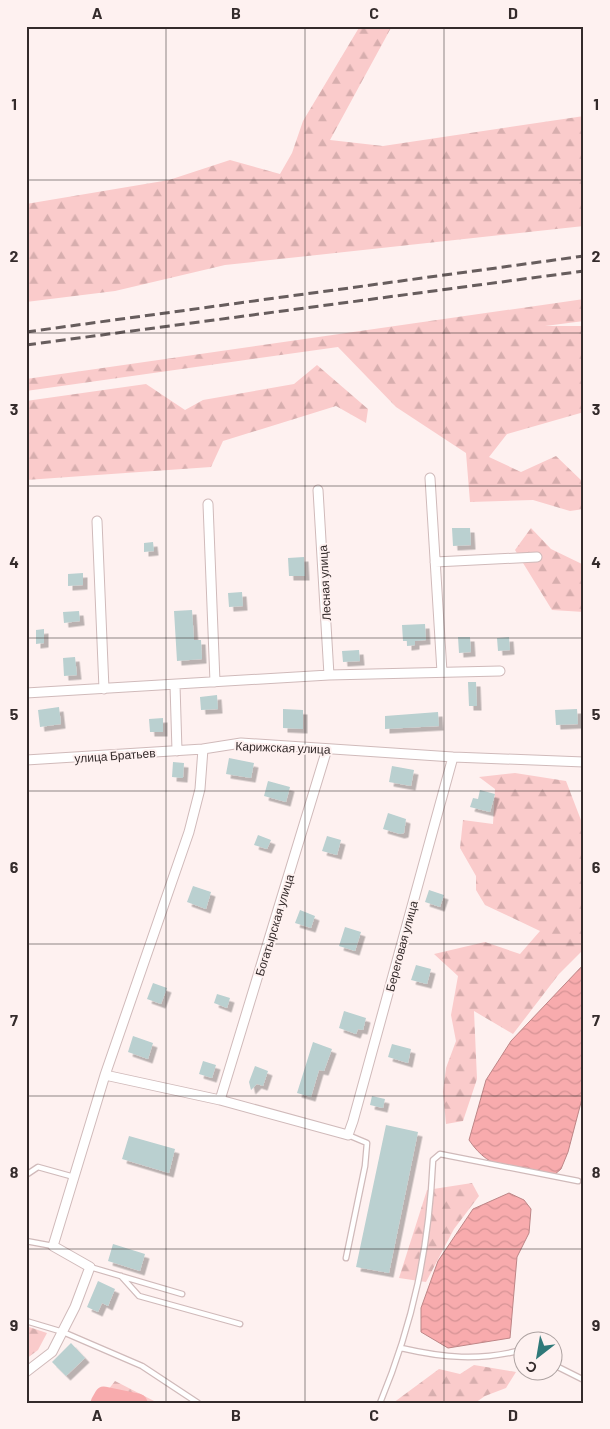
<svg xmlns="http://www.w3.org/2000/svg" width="610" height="1429" font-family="Barlow,sans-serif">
  <defs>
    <pattern id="forest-firs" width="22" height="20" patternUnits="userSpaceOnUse" patternTransform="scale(1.25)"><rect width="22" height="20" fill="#facbcb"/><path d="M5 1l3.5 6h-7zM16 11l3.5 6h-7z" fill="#d7aeae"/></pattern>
    <pattern id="water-waves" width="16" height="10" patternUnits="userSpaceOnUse" patternTransform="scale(1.25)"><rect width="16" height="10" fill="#f8abad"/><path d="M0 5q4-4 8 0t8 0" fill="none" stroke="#d59395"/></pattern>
    <filter id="shadow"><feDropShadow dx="4.5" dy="4.5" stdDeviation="0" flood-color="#0004"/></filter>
  </defs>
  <rect width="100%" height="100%" fill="#fef1f0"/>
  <!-- forest -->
  <path fill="url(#forest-firs)" d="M360 26H392L330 140 383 146 584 116V226L225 265 115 291 26 302V204L169 180 230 160 280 174 292 153 303 121Z
    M584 299V321L545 326H584V412L507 434 489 457 521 472 556 456 584 483V509L570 511 533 500 470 502 466 453 396 407 338 347 26 391V379Z
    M317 365 368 409 366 423 336 406 223 441 211 467 26 480V401L146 384 185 410 203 400 294 384Z
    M531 528 551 549 584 565V612L552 610 515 550Z
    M515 773 566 781 584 828V949L559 974 513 1034 474 1011 477 1079 463 1121 446 1124 443 1092 446 1068 456 1041 451 1015 458 976 434 954 485 942 520 954 540 931 485 905 476 890V876L460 848 463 820 493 824 495 789 479 777Z
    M472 1183 479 1196 454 1229 426 1282 399 1278 427 1190Z
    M26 1326 47 1333 38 1350 26 1359Z
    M474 1365 516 1372 506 1388 485 1396 475 1403H393L439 1369 460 1374Z
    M115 1381 158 1403H98Z"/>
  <!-- water -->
  <path fill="url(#water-waves)" stroke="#bd8586" d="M584 964V1091L568 1152 561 1169 554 1175C517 1169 491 1173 469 1140L486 1080 511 1041Z
    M509 1193 524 1200 531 1209 529 1233 517 1257 510 1338 448 1348 421 1332V1308L438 1261 473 1209Z"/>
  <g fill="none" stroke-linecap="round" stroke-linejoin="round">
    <!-- river -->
    <path stroke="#f8abad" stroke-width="19" d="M100 1403 104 1396 138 1403"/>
  </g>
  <!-- building -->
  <path fill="#bad0d0" filter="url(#shadow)" d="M452 528H470L471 545 453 546Z
    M153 542 154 551 144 552V543Z
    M304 557 305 576H289L288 558Z
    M83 573V585L68 586V574Z
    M242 592 243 606 229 607 228 593Z
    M192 610 194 640H201L202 659 177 661 174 611Z
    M79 611 80 621 64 623 63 612Z
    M425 624 426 640 415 641V645L407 646V641H403L402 625Z
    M44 629V643L36 644V630Z
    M458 637H470L471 652 459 653Z
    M509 637 510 650 498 651 497 638Z
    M359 650 360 661 343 662 342 651Z
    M75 657 77 675 64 676 63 658Z
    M468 682H476L477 706H469Z
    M217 695 218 709 201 710 200 697Z
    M59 707 61 724 40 727 38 710Z
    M283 709 303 710V729L283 728Z
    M577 709 578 724 556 725 555 710Z
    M438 712 439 726 385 729V716Z
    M163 718V732H150L149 719Z
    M229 758 254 763 251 778 226 774Z
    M173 762 184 763 183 778 172 777Z
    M392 766 414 770 411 786 389 782Z
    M268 781 290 787 286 802 264 796Z
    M480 790 495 794 490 812 470 807 473 798 478 799Z
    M388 813 406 819 404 833 400 834 383 829Z
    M258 835 271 840 267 849 254 845Z
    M327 836 341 840 337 855 322 851Z
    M193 886 211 892 206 909 187 902Z
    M429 890 444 895 440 907 425 902Z
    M300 910 315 916 311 928 295 923Z
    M345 927 361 932 355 951 339 946Z
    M416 965 431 969 427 984 411 980Z
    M153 983 167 988 161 1004 147 999Z
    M217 994 230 998 227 1008 214 1003Z
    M344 1011 366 1018 363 1030 358 1029 356 1034 339 1028Z
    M133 1036 153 1043 148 1059 128 1052Z
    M313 1042 332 1049 324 1071 319 1070 311 1097 297 1093Z
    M392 1044 411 1049 408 1063 388 1057Z
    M203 1061 216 1065 212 1078 199 1074Z
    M255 1066 268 1071 263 1086 257 1084 251 1090 249 1082Z
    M372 1096 385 1099 383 1108 370 1105Z
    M386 1125 418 1132 389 1273 356 1267Z
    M129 1136 175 1149 169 1173 122 1159Z
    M113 1244 145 1254 140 1271 108 1261Z
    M98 1281 115 1289 108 1306 102 1303 98 1312 87 1307Z
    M71 1343 85 1358 66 1376 52 1362Z"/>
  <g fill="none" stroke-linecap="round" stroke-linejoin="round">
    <!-- lane casing -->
    <g stroke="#d0baba" stroke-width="7">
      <path id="lane" d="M26 1175 38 1167 74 1177
        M26 1241 53 1246
        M346 1258 365 1166 367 1143 348 1135
        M90 1267 182 1294
        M121 1276 139 1296 240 1324
        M26 1321 63 1332 142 1366 198 1403
        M401 1348C444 1358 479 1361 522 1350
        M552 1364 584 1380
        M380 1403C414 1321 429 1247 433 1160L440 1154 578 1181"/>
    </g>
    <!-- street casing -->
    <g stroke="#d0baba" stroke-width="11">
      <path id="street" d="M430 478 442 672
        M318 490 329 675
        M208 504 215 682
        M97 521 104 689
        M435 562 537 557
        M175 685 177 751
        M26 693 329 675 500 671
        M26 760 203 749
        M105 1075 220 1100 348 1135 353 1121 453 757
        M220 1100 327 749
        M26 1372 52 1352 75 1307 90 1267 53 1246 105 1075 189 832 200 789 203 749 241 743 453 757 584 762"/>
    </g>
    <!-- lane -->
    <use href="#lane" stroke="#fff" stroke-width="4.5"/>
    <!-- street -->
    <use href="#street" stroke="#fff" stroke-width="9"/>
    <!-- rail -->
    <path stroke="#675d5d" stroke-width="3" stroke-dasharray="10 5" stroke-linecap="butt" d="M26 332 584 256
      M26 345 584 271"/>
  </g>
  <!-- grid -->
  <path fill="none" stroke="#342b2b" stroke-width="1" stroke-opacity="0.55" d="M166 26V1403M305 26V1403M444 26V1403M26 180H584M26 333H584M26 486H584M26 638H584M26 791H584M26 944H584M26 1096H584M26 1249H584"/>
  <g text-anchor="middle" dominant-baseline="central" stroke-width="4" stroke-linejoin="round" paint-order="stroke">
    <!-- street labels -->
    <g font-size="12" fill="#342b2b" stroke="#fef1f0">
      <text transform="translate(324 583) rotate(-93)">Лесная улица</text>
      <text transform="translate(283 747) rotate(2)">Карижская улица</text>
      <text transform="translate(115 755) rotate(-4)">улица Братьев</text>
      <text transform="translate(274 925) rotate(-73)">Богатырская улица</text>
      <text transform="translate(401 946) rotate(-75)">Береговая улица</text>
    </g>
  </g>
  <!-- border -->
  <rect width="610" height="1429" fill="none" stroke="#fef1f0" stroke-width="55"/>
  <!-- north arrow -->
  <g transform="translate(538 1356) rotate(211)"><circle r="24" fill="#fef1f0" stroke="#ada2a1"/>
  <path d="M0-4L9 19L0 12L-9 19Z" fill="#2f7979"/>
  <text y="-8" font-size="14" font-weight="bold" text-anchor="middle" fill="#342b2b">С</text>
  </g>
  <rect x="28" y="28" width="554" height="1374" fill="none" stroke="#342b2b" stroke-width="2"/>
  <g font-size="16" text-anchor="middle" font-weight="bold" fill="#342b2b">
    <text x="97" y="19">A</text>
    <text x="236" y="19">B</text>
    <text x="374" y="19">C</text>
    <text x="513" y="19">D</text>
    <text x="14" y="110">1</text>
    <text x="596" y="110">1</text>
    <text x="14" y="262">2</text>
    <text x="596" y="262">2</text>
    <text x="14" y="415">3</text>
    <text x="596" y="415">3</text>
    <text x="14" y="568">4</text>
    <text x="596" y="568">4</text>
    <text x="14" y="720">5</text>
    <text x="596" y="720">5</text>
    <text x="14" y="873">6</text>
    <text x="596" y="873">6</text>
    <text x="14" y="1026">7</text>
    <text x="596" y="1026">7</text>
    <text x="14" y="1178">8</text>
    <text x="596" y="1178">8</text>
    <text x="14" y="1331">9</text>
    <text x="596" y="1331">9</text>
    <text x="97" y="1421">A</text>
    <text x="236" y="1421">B</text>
    <text x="374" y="1421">C</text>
    <text x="513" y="1421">D</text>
  </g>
</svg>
